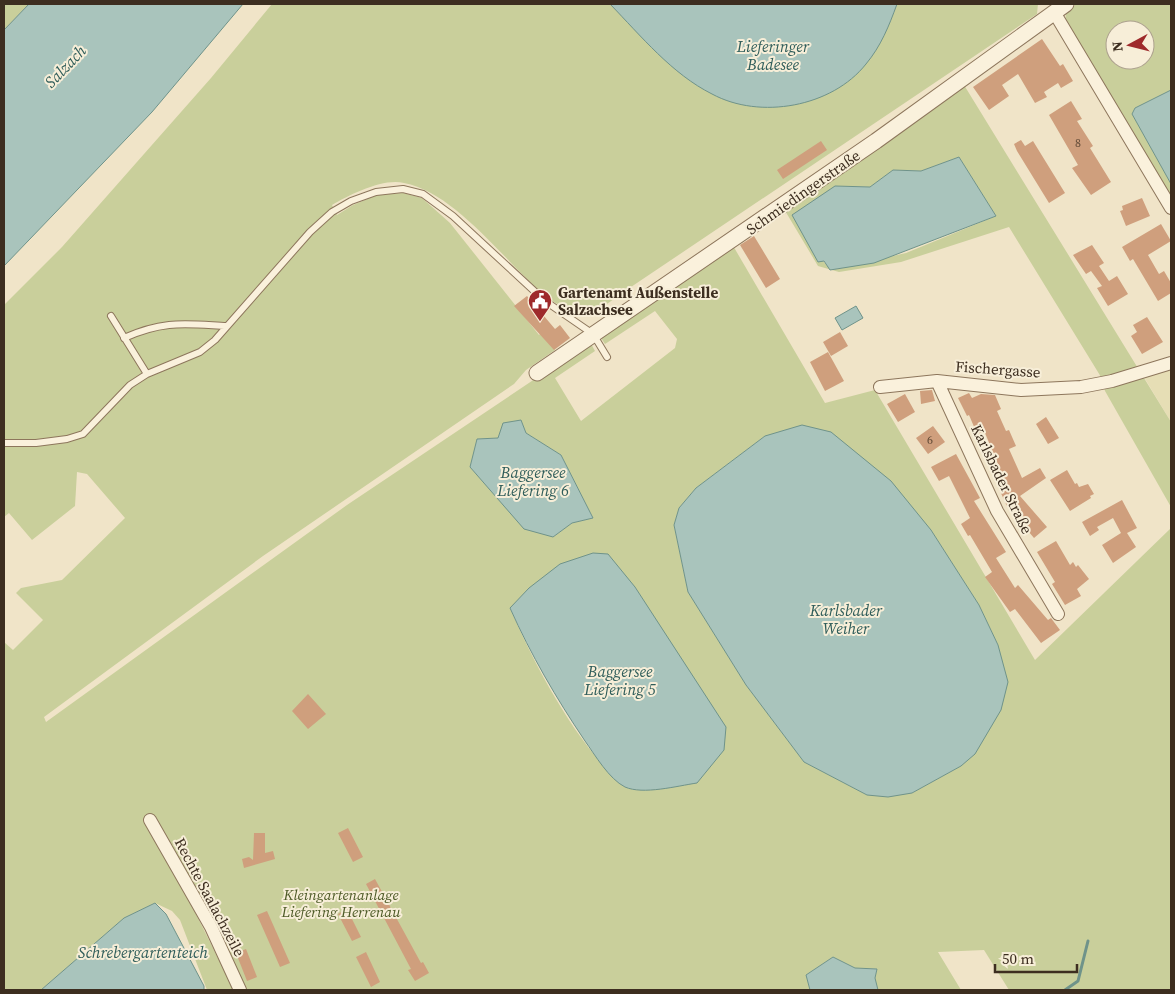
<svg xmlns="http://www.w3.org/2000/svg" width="1175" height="994" font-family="'Source Serif 4',serif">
  <rect width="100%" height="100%" fill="#f0e4c8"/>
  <!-- farmland -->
  <path fill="#e6deb5" d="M1171 367V422L1144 377Z"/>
  <!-- green -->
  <path fill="#c9cf9b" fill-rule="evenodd" d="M4 4H29L4 30Z
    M272 4H1038L1037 14 628 289 590 316C577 311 559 307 548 298 507 265 457 193 404 183 383 178 349 195 332 205L337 215 353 205 377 195 403 193 422 198 450 223 539 335 541 333 555 350 526 370 514 384 263 556 44 717 46 722 347 505 590 342 595 351 555 378 581 421 675 348 677 339 655 311 605 344 599 335 732 244 825 403 875 390 1035 660 1171 528V990H1009L984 950 938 952 961 990H878L875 978 877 969 855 968 833 957 806 975 810 990H244L169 847 192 841 163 848 234 990H207L180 920 172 911 155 903 124 918 41 990H4V642L13 650 43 620 16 593 21 588 62 580 125 518 87 474 77 472 75 506 32 540 9 513 4 517V305L62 247 211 78ZM521 420 526 433 561 455 593 518 572 523 553 537 493 493 470 467 477 439 498 438ZM765 436 931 530 979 605 998 645 961 766 912 793 867 795 804 762 746 685 688 592 674 525 679 508 696 488ZM635 587 665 635 625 787C576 744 536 668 510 608Z
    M1076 4H1171V90L1135 108 1132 114 1171 184V201L1065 21 1066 14ZM1115 30H1145V60H1115Z
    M964 85 1171 422V507L1105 391 1101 377 1009 227 901 262 839 272 818 266 784 209ZM959 157 996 216 906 253 831 270 823 261 835 186 870 187 893 170 921 171Z"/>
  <!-- water -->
  <path fill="#a9c4bc" stroke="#6f938a" d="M29 4H243L152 112 4 266V30Z
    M610 4H897C889 26 881 46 866 64 832 107 760 120 712 94 672 74 641 36 610 4Z
    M1171 90V184L1132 114 1135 108Z
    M959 157 996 216 874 263 830 270 824 261 818 262 792 215 835 186 870 187 893 170 921 171Z
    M856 306 863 318 842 330 835 318Z
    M521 420 526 433 561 455 593 518 572 523 553 537 524 529 470 467 477 439 498 438 503 423Z
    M802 425 831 432 891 481 931 530 979 605 998 645 1008 682 1001 710 975 754 961 766 912 793 888 797 867 795 804 762 746 685 688 592 674 525 679 508 696 488 765 436Z
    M593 553 608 554 635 587 726 727 724 750 697 783C677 786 643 795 625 787 609 779 595 755 585 741 556 698 531 655 510 608L529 588 560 564Z
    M155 903 166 914 204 986V990H41L124 918Z
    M833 957 855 968 877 969 875 978 878 990H810L806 975Z"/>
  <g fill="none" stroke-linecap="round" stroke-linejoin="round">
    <!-- stream -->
    <path stroke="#6f938a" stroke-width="3" d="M1065 990 1078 981 1088 941"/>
  </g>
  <!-- building -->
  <path fill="#cf9f7d" d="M1042 39 1060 66 1063 64 1073 81 1061 88 1058 83 1044 92 1047 97 1035 103 1018 74 1002 85 1009 96 989 110 973 87Z
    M1071 101 1082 119 1077 121 1093 146 1090 148 1111 182 1091 195 1072 168 1078 165 1049 115Z
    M1021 140 1025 146 1033 141 1065 193 1049 203 1017 151 1014 144Z
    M821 141 827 150 783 179 777 170Z
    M1142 198 1150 216 1126 226 1120 211 1123 210 1122 206Z
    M1161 224 1171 241 1148 255 1159 274 1164 271 1171 283V293L1158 301 1133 259 1130 261 1122 247Z
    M754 236 780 279 766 288 740 245Z
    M1092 245 1104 263 1099 266 1109 281 1117 276 1128 294 1108 306 1097 288 1102 286 1091 271 1086 274 1073 255Z
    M527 296 555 329 560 325 570 338 554 350 514 306Z
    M1147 317 1163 342 1142 354 1131 336 1137 332 1133 325Z
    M840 332 848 346 831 356 823 342Z
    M828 352 844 381 825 391 810 362Z
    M932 390 935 401 921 404 920 391Z
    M969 393 972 398 981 394 995 395 1001 409 997 411 1006 431 1009 430 1016 446 1009 449 1022 478 1040 468 1046 478 1020 496 1047 527 1034 538 1007 506 999 489 1002 488 992 467 998 464 985 433 978 436 969 415 967 416 958 398Z
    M905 394 915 412 898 422 887 404Z
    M1046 417 1059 438 1048 444 1036 424Z
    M933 426 945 442 928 454 916 438Z
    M956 454 980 498 974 501 1006 552 996 558 1015 588 1018 585 1048 620 1051 618 1060 630 1041 643 1015 609 1010 612 985 577 992 572 970 535 968 536 961 524 970 518 949 476 939 481 931 467Z
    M1067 470 1075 484 1077 483 1079 487 1088 484 1094 494 1090 496 1091 498 1070 511 1050 480Z
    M1122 500 1137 528 1127 533 1136 547 1113 563 1102 545 1121 533 1113 518 1097 527 1099 530 1090 536 1082 522Z
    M1056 541 1070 565 1073 562 1076 567 1078 565 1089 579 1077 589 1081 596 1065 605 1052 584 1055 582 1037 552Z
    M308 694 326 714 308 729 292 711Z
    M348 828 363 857 353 862 338 833Z
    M254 833H265V853L273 851 275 859 244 868 242 859 249 857 253 860Z
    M375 879 421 963 423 962 429 973 415 981 408 970 411 969 366 884Z
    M347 909 361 937 352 941 338 914Z
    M267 911 290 963 280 967 257 915Z
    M246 949 257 977 247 981 236 953Z
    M366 952 380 982 371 987 356 957Z"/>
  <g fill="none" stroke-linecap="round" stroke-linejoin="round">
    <!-- service casing -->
    <g stroke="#8d765c" stroke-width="8">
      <path id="service" d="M111 316 147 374
        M124 338C164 320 185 324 227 326
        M4 443H36L67 439 83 434 130 385 147 374 200 352 215 340 310 232 332 212 351 201 376 192 403 189 423 194 453 216 545 301 593 334 607 357"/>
    </g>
    <!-- minor casing -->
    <g stroke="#8d765c" stroke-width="14">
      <path id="minor" d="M1054 12 1171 208
        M937 381 997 511 1058 614
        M880 387 937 381 1021 390 1081 387 1112 381 1171 363
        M150 820 211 927 240 990"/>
    </g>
    <!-- tertiary casing -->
    <g stroke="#8d765c" stroke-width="17">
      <path id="tertiary" d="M537 373 876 141 1066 4"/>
    </g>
    <!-- service -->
    <use href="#service" stroke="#faf1dc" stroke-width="6"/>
    <!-- minor -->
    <use href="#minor" stroke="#faf1dc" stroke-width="12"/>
    <!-- tertiary -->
    <use href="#tertiary" stroke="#faf1dc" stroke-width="15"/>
  </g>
  <!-- icons -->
  <defs>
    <g id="civic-pin" transform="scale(1.25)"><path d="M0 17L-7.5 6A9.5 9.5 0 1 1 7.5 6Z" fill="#9e2a2b" stroke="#f7eed8"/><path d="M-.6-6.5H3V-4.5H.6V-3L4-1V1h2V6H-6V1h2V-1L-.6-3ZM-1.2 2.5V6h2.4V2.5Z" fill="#fff"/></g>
  </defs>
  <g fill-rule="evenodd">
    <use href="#civic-pin" x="540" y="301"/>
  </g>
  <g text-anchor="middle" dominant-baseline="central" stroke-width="4" stroke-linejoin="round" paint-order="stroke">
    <!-- number labels -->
    <g font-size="12" fill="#624a37">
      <text x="1078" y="143">8</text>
      <text x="930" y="440">6</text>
    </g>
    <!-- street labels -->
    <g font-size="15" fill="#3d2e20" stroke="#f7eed8">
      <text transform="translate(803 192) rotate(-35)">Schmiedingerstraße</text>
      <text transform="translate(998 369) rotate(4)">Fischergasse</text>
      <text transform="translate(1002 479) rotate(64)">Karlsbader Straße</text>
      <text transform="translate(210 897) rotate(62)">Rechte Saalachzeile</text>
    </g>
    <!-- poi labels -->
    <g font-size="15" font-weight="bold" fill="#3d2e20" stroke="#f7eed8" text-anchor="start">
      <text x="558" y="292">Gartenamt Außenstelle<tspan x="558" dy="17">Salzachsee</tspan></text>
    </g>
    <!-- park labels -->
    <g font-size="15" font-style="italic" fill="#4d5a26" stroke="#f7eed8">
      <text x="341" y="894">Kleingartenanlage<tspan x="341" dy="17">Liefering Herrenau</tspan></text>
    </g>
    <!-- water labels -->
    <g font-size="16" font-style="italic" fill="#2f5d5a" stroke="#f7eed8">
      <text x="773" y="46">Lieferinger<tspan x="773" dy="18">Badesee</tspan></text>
      <text transform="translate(65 66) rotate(-46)">Salzach</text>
      <text x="533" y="472">Baggersee<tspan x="533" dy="18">Liefering 6</tspan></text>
      <text x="846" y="610">Karlsbader<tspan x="846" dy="18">Weiher</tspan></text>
      <text x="620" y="671">Baggersee<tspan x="620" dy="18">Liefering 5</tspan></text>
      <text x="143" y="952">Schrebergartenteich</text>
    </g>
  </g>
  <!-- border -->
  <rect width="1175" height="994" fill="none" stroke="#3d2e20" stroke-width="10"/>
  <!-- north arrow -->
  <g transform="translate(1130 45) rotate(263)"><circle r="24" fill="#f7eed8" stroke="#ada18e"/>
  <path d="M0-4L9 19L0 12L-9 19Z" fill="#9e2a2b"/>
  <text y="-8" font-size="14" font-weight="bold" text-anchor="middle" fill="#3d2e20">N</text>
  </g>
  <!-- scale -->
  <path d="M995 964v8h82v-8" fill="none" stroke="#3d2e20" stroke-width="2.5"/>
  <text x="1002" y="964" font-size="15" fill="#3d2e20" stroke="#f7eed8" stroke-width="4" paint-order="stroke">50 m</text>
</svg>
